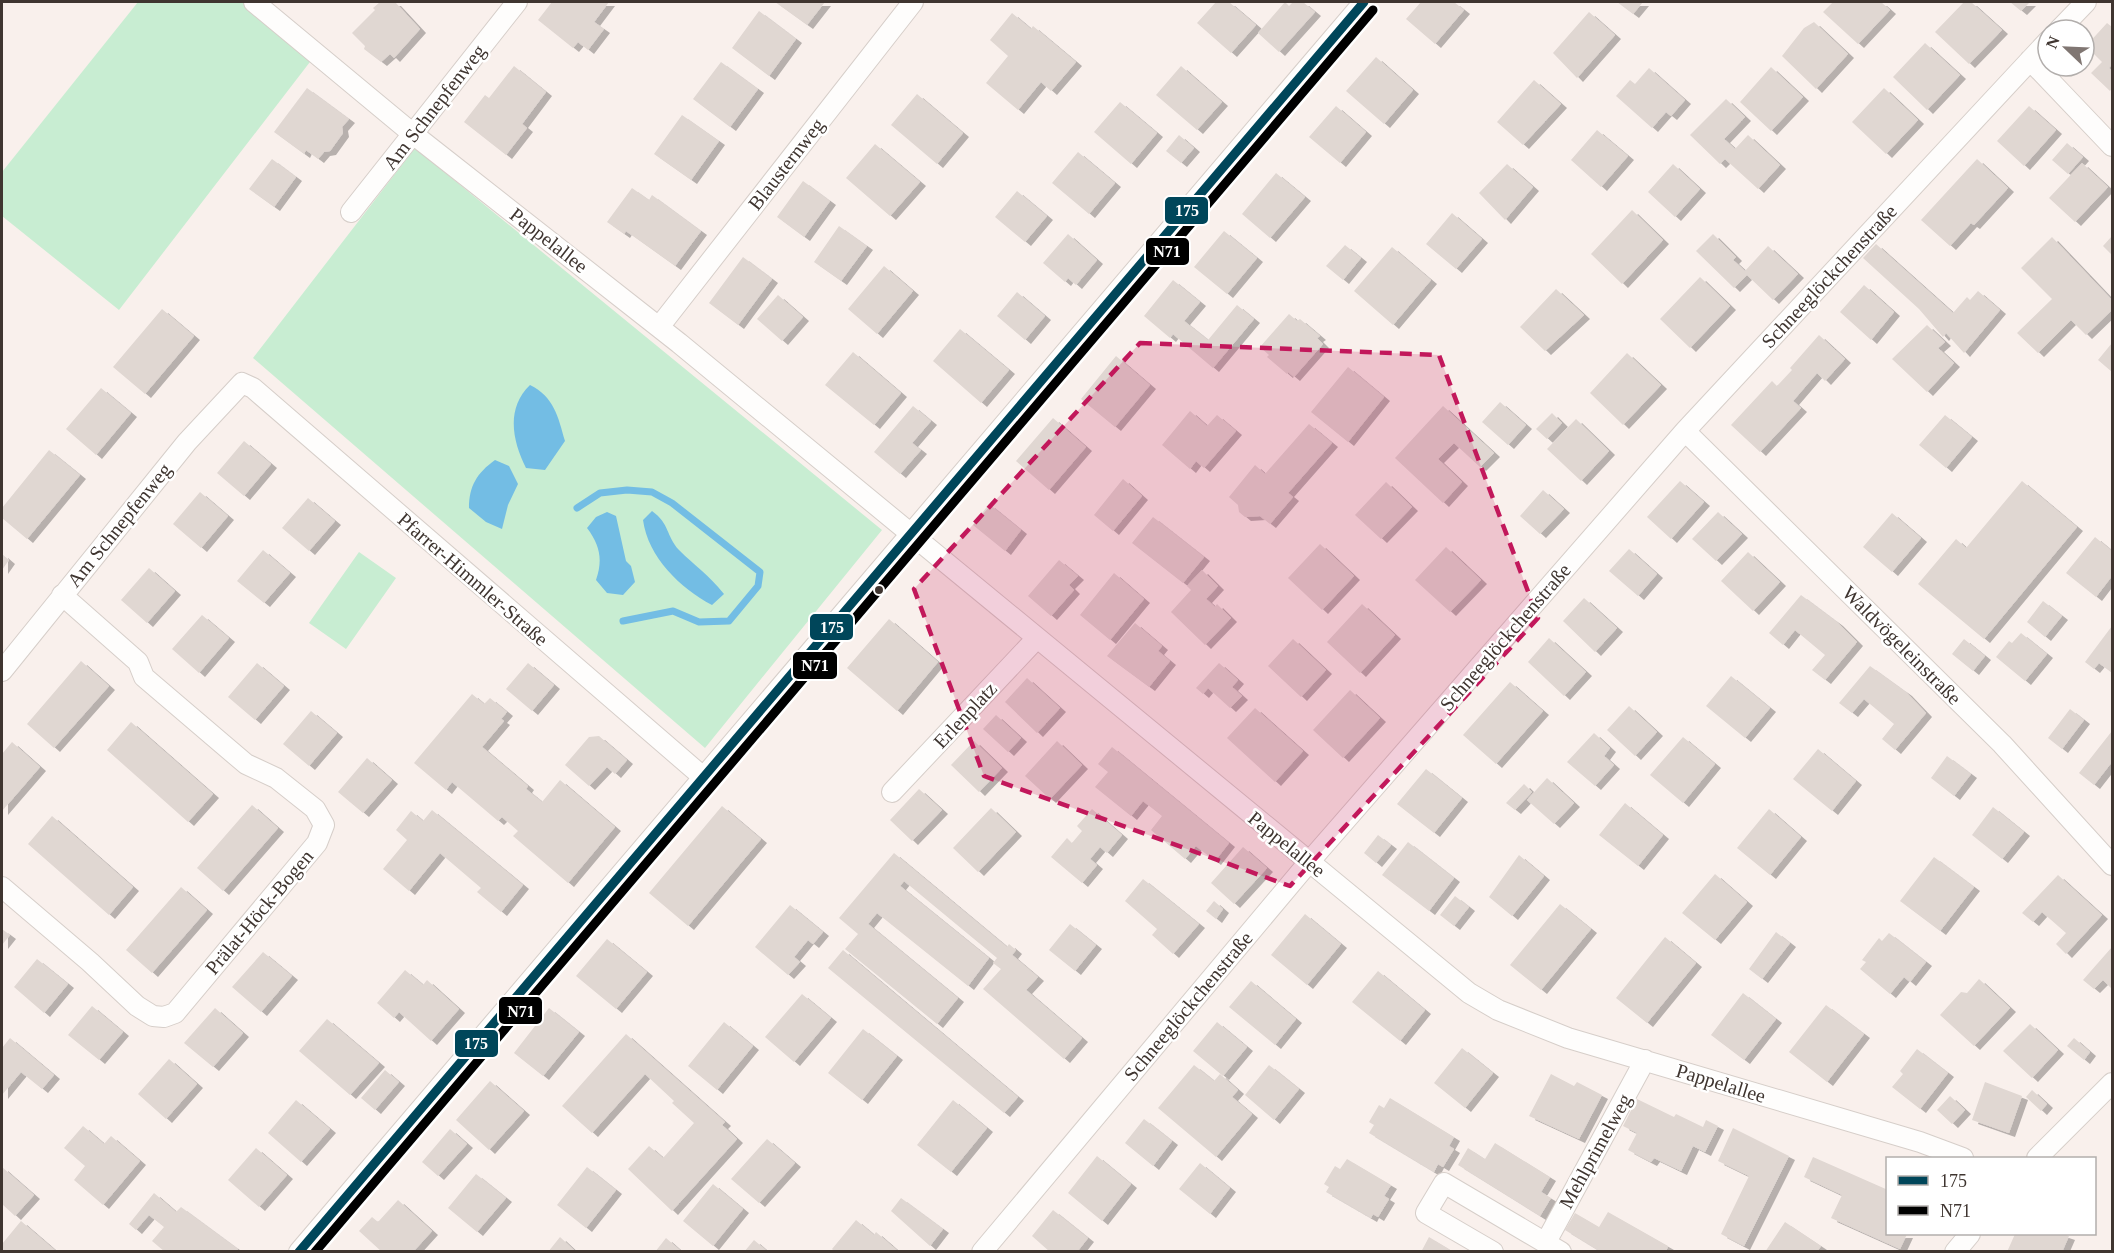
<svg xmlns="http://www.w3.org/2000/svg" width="2114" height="1253" font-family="'Times New Roman',serif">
  <defs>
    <filter id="shadow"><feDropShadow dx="6" dy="4" stdDeviation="0" flood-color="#0004"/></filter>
  </defs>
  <rect width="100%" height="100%" fill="#f9f0ec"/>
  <!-- green -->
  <path fill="#c8edd2" d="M138 2H244L313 58 119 310 2 216V172Z
    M415 148 882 530 705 748 253 358Z
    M359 552 396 578 346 649 309 623Z"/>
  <!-- water -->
  <path fill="#73bde4" d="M530 385C554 397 558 416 565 441L545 470 526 468C512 440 506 408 530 385Z
    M495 460 509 466 518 484 508 505 502 529 486 522 469 508C469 486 477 473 495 460Z
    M652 511C670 524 666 536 679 550 695 566 708 574 724 594L712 605C680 588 648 557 643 520Z
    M607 512 616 516 626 561 631 566 635 582 623 595 607 593 596 580C603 560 600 545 587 528L596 517Z"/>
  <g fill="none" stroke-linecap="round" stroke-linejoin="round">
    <!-- stream -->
    <path stroke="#73bde4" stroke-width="7" d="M577 508 600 493 627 490 652 492 672 503 760 572 758 586 729 621 699 622 673 611 623 621"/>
  </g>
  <!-- building -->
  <path fill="#e0d7d2" filter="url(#shadow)" d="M380 2H395L420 29 394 58 390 54 381 62 364 49 365 46 352 33 375 10 373 8Z
    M552 2H609L594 22 604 29 588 50 578 42 573 48 538 20Z
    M775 2H825L807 25Z
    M1216 2H1229L1256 25 1231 53 1197 23Z
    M1285 2 1289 6 1293 2H1303L1315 12 1279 52 1258 33Z
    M1421 2H1454L1464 10 1435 44 1406 19Z
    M1617 2H1643L1633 14Z
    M1833 2H1881L1890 10 1858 44 1823 12Z
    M1964 2H1971L2002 30 1969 64 1935 32Z
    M2010 2H2030L2021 11Z
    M759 11 796 39 769 76 732 48Z
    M1589 12 1615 35 1577 78 1553 53Z
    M1012 13 1031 29 1033 26 1076 62 1051 91 1041 82 1018 110 986 83 1008 56 990 40Z
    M1814 22 1848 54 1816 89 1782 56 1804 28Z
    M2107 23 2112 27V64L2109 68 2112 71V88L2110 91 2091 73 2102 62 2086 46Z
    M1925 43 1960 75 1927 110 1893 77Z
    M1376 57 1413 90 1384 124 1346 91Z
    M721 62 758 89 730 127 693 99Z
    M514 66 546 92 522 124 527 128 506 155 464 122 485 95 489 98Z
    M1181 66 1222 102 1197 130 1156 95Z
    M1771 67 1803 97 1771 131 1740 102Z
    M1649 68 1685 100 1671 116 1666 112 1652 128 1616 96 1630 80 1635 84Z
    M1534 80 1561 104 1523 145 1497 122Z
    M307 88 349 119 342 127 343 133 330 151 324 152 318 159 306 150 304 154 274 132Z
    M1884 88 1918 120 1886 154 1852 122Z
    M917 94 963 133 937 164 891 125Z
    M1726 99 1745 117 1724 139 1735 149 1748 135 1780 165 1758 189 1725 159 1720 164 1690 135Z
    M1120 102 1157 133 1131 164 1094 132Z
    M1336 106 1366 132 1340 163 1309 137Z
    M2029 106 2056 130 2024 166 1997 141Z
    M682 115 719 141 691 180 654 154Z
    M1597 130 1628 156 1601 187 1571 160Z
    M1179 135 1194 148 1181 163 1166 151Z
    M2067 143 2083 157 2068 174 2052 160Z
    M875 144 920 182 890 216 846 178Z
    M1078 152 1115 183 1089 214 1052 183Z
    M272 159 296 177 274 207 249 189Z
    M1977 159 2008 188 1974 225 1971 223 1950 246 1921 220Z
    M2082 163 2108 187 2075 222 2049 198Z
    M1507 164 1533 187 1505 220 1479 193Z
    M1673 164 1700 189 1675 217 1648 192Z
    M1276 173 1305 197 1270 238 1242 214Z
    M803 181 830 201 804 237 777 217Z
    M632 188 649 200 652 195 701 231 675 266 626 231 624 234 607 222Z
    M1017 191 1047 216 1025 242 995 217Z
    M1632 210 1663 240 1622 284 1591 254Z
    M1452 213 1482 239 1456 269 1426 244Z
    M839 226 867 246 841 281 814 262Z
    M1224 231 1257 258 1227 294 1194 267Z
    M1068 234 1097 260 1076 285 1068 278 1065 282 1043 263Z
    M1713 234 1736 257 1733 260 1745 271 1768 246 1798 274 1773 300 1747 275 1734 288 1696 251Z
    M2112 236V255L2103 246Z
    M2052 237 2112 300V310L2086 335 2071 320 2038 353 2017 333 2052 299 2021 268Z
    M1876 244 1953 313 1967 297 1970 300 1978 291 2000 310 1964 353 1946 333 1943 337 1919 309 1863 258Z
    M1345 245 1361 258 1343 280 1326 266Z
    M1392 247 1431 280 1393 325 1354 291Z
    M743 257 772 279 738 325 709 303Z
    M884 266 913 291 877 334 848 309Z
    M1700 277 1730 306 1690 348 1660 319Z
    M1173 280 1200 302 1184 321 1208 340 1237 305 1254 319 1213 368 1173 334 1170 338 1144 316Z
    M1864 285 1894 312 1871 340 1840 312Z
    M1556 289 1584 315 1545 351 1520 327Z
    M1017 292 1045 316 1025 340 997 316Z
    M778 295 803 317 782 341 757 319Z
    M162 309 194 336 145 394 113 367Z
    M1289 314 1297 321 1300 319 1320 336 1317 338 1323 344 1294 377 1288 372 1287 374 1267 357 1269 355 1260 347Z
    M1927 325 1945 342 1938 348 1954 363 1927 392 1892 359Z
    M960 329 1009 370 981 403 933 361Z
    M1819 335 1845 359 1825 381 1817 373 1793 401 1801 408 1760 452 1731 425 1772 381 1777 386 1792 370 1790 368Z
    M2112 343V372L2098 360Z
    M853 352 901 393 874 425 825 385Z
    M1627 353 1661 385 1623 425 1590 393Z
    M1116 356 1150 385 1115 427 1081 399Z
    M1348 367 1384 397 1348 442 1311 412Z
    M101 388 131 413 96 455 66 429Z
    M1500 402 1526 425 1508 445 1482 422Z
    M913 406 931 421 912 443 921 450 900 474 874 452Z
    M1443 406 1494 453 1480 467 1454 443 1438 459 1462 482 1443 503 1395 458Z
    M1190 411 1207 426 1217 415 1236 431 1204 468 1196 461 1190 469 1162 445Z
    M1552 413 1562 423 1547 439 1536 429Z
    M1945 415 1972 437 1946 468 1919 445Z
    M1053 418 1086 447 1049 490 1016 461Z
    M1576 419 1609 451 1581 481 1547 449Z
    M1309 424 1332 443 1288 493 1293 497 1270 524 1260 516 1245 517 1239 512 1238 505 1229 497 1255 465 1265 474Z
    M244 441 271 464 244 496 217 473Z
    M49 450 80 475 27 539 2 518V508Z
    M1123 479 1142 496 1113 531 1094 515Z
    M1680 481 1704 502 1671 539 1647 517Z
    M2022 481 2077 527 1984 639 1918 584 1956 539 1966 548Z
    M1386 482 1412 507 1381 539 1355 515Z
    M1543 490 1564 509 1540 534 1520 516Z
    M200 492 228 516 201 548 173 524Z
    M308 498 335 521 309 551 282 528Z
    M989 504 1021 530 1005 551 973 525Z
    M1718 512 1742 534 1716 561 1692 539Z
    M1892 513 1921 538 1892 572 1863 547Z
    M1153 517 1204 557 1183 583 1132 543Z
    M2095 537 2112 551V576L2096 597 2066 573Z
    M1320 544 1354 576 1322 610 1288 578Z
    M1446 547 1481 580 1450 612 1415 580Z
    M1629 549 1657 574 1638 596 1609 571Z
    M263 550 290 573 264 603 237 581Z
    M1748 552 1780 582 1753 611 1721 581Z
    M2 554 9 560 2 570Z
    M1059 560 1078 576 1069 585 1074 590 1051 616 1028 596Z
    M149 568 175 591 147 623 121 600Z
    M1202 570 1218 586 1206 599 1215 607 1217 604 1231 618 1205 645 1171 612 1191 590 1187 586Z
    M1114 573 1144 599 1110 640 1080 615Z
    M1801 595 1837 622 1857 642 1825 680 1812 670 1825 655 1795 630 1783 645 1769 633Z
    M1584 598 1617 628 1595 652 1563 621Z
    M2043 601 2062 616 2045 637 2027 622Z
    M1362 604 1395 635 1360 673 1327 642Z
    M202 615 229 638 199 673 172 649Z
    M889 619 938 662 897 711 847 668Z
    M1135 623 1162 646 1158 651 1170 661 1149 687 1107 656Z
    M2112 626V673L2099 663 2094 669 2085 662Z
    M2021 633 2047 654 2025 681 1996 657 2009 641 2012 643Z
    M1549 638 1586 672 1564 696 1528 662Z
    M1293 639 1326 670 1301 697 1268 666Z
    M1964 639 1985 656 1973 671 1952 654Z
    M81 661 109 686 54 748 27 724Z
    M257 663 284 686 255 720 228 697Z
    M528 663 554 685 532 711 506 689Z
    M1219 663 1238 680 1232 687 1242 696 1230 708 1208 688 1203 694 1196 688Z
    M1870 666 1906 692 1926 713 1895 750 1882 739 1894 724 1864 699 1852 713 1839 703Z
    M1731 676 1770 708 1745 738 1706 706Z
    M1027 678 1060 708 1037 733 1005 702Z
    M1510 682 1543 711 1496 764 1463 735Z
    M1350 690 1380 718 1343 758 1313 730Z
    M472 694 484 704 490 698 507 712 501 719 504 721 482 747 528 786 526 789 542 802 560 780 615 827 568 883 513 836 518 831 502 817 498 821 452 782 446 790 414 763Z
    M1629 706 1657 732 1635 756 1607 730Z
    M1255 708 1303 751 1275 782 1227 738Z
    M2070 709 2084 720 2062 749 2048 738Z
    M311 711 337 733 309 766 283 744Z
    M996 715 1021 738 1008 752 983 729Z
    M131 722 213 794 188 822 107 750Z
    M2112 731V762L2094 785 2079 773Z
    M1594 733 1610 748 1604 756 1614 765 1595 786 1567 762Z
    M599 736 627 760 615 774 607 767 589 786 565 765 589 737Z
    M1683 737 1715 764 1683 803 1650 775Z
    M974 741 1002 768 979 792 951 765Z
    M1057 741 1082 765 1050 799 1025 776Z
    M12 742 40 767 2 811V754Z
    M1112 747 1229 843 1215 861 1196 846 1185 859 1151 830 1162 816 1143 801 1131 816 1095 787 1108 772 1098 764Z
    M1818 749 1856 781 1832 811 1793 779Z
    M1947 756 1971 774 1954 796 1931 778Z
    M367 758 392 780 363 813 338 792Z
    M1426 769 1462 798 1434 833 1397 804Z
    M1547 778 1574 803 1554 824 1527 800Z
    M1524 784 1532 792 1515 810 1506 803Z
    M919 789 942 810 912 841 890 820Z
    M1625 803 1663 835 1638 866 1599 835Z
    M252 805 278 828 223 891 197 868Z
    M722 806 761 839 688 926 649 893Z
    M1993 807 2024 832 2002 859 1972 835Z
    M991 808 1016 832 978 872 953 848Z
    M1092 809 1122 835 1107 853 1100 847 1090 859 1097 865 1082 883 1051 857 1067 838 1072 843 1082 831 1077 826Z
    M1769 809 1801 837 1770 875 1737 848Z
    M432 810 523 885 501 912 477 892 481 888 440 853 409 891 383 869 407 840 396 830 411 811 423 821Z
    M52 816 133 887 109 915 28 844Z
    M1378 835 1391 845 1376 863 1364 853Z
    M1408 842 1454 878 1429 911 1382 875Z
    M1243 847 1267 868 1234 904 1211 883Z
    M894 853 1007 947 1009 944 1016 950 1012 955 1038 977 1026 990 1082 1038 1064 1059 983 989 1001 969 993 963 997 958 904 881 900 886 989 958 968 986 877 913 868 924 958 998 937 1024 845 949 858 934 839 918Z
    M1519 855 1544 876 1512 916 1489 897Z
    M1934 857 1974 887 1940 931 1900 901Z
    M1715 874 1747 902 1715 940 1682 913Z
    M2058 875 2102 915 2066 954 2056 944 2066 933 2042 912 2033 922 2022 913Z
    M1143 879 1199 924 1173 954 1152 935 1157 929 1125 901Z
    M181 887 207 910 152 973 126 950Z
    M1455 896 1469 907 1454 926 1440 915Z
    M1214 901 1223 909 1216 919 1206 911Z
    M1560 904 1591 929 1541 990 1510 965Z
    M790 905 823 932 813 944 808 940 794 957 800 962 788 975 755 947Z
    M1305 914 1341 944 1307 985 1271 955Z
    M1070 924 1096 945 1075 971 1049 950Z
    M2 929 10 935 2 945Z
    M1776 932 1790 943 1762 979 1749 969Z
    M1889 933 1926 962 1910 982 1904 977 1890 994 1860 969 1866 962 1862 960 1879 938 1882 941Z
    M1665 937 1696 963 1647 1023 1616 998Z
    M607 939 647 972 616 1009 576 976Z
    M2112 947V989L2103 980 2094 989 2083 980Z
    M843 950 1018 1097 1004 1113 828 968Z
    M263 952 292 976 261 1012 232 987Z
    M37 959 68 984 44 1013 14 987Z
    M405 970 423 985 427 980 459 1009 431 1041 399 1012 394 1018 377 1003Z
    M1378 971 1425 1010 1400 1041 1352 1002Z
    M1979 979 2010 1008 1974 1046 1940 1015 1961 992 1967 993Z
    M1251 981 1296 1019 1275 1045 1229 1007Z
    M1743 993 1776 1019 1744 1060 1711 1035Z
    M802 994 831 1018 794 1062 765 1037Z
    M1826 1005 1864 1034 1827 1082 1789 1052Z
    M92 1006 123 1032 99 1060 68 1035Z
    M215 1008 243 1033 213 1067 184 1043Z
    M549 1008 579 1032 543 1076 514 1053Z
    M327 1019 379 1063 350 1095 299 1051Z
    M724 1022 753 1046 717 1090 688 1066Z
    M1217 1022 1247 1047 1223 1076 1193 1051Z
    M2030 1024 2058 1050 2032 1078 2003 1051Z
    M863 1029 897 1056 862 1100 828 1073Z
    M626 1034 725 1122 722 1125 737 1139 672 1211 628 1169 649 1146 663 1158 694 1123 672 1103 674 1101 645 1074 592 1133 562 1106Z
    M10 1038 54 1075 42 1089 21 1072 2 1095V1048Z
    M2074 1038 2090 1052 2084 1060 2067 1046Z
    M1462 1048 1493 1073 1465 1108 1434 1083Z
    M1917 1049 1948 1073 1920 1109 1892 1087 1903 1074 1900 1071Z
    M169 1059 197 1084 166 1119 138 1094Z
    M1194 1065 1214 1081 1220 1074 1238 1090 1232 1097 1252 1114 1216 1157 1158 1108Z
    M1269 1065 1299 1089 1274 1120 1245 1095Z
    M385 1070 399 1082 375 1110 361 1098Z
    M1551 1074 1574 1086 1577 1082 1602 1095 1579 1139 1529 1116Z
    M490 1081 524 1111 489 1150 456 1120Z
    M1985 1082 2022 1096 2009 1133 1972 1120Z
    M2032 1090 2047 1104 2041 1111 2026 1097Z
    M1950 1096 1965 1110 1952 1124 1937 1110Z
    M1390 1098 1454 1137 1449 1146 1454 1149 1443 1167 1438 1164 1434 1172 1369 1133 1374 1125 1369 1122 1379 1105 1384 1108Z
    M1637 1099 1674 1117 1676 1114 1703 1127 1706 1120 1718 1126 1705 1152 1693 1146 1681 1171 1654 1158 1651 1162 1628 1150 1637 1133 1623 1126Z
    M296 1100 330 1129 301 1162 268 1133Z
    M953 1100 987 1128 951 1172 917 1145Z
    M1144 1119 1172 1141 1153 1166 1125 1143Z
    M83 1126 104 1144 111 1136 140 1161 103 1205 74 1180 85 1166 64 1148Z
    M1733 1128 1789 1156 1744 1246 1721 1234 1749 1176 1718 1161Z
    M450 1129 467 1144 438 1176 422 1162Z
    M767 1139 795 1163 759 1203 731 1179Z
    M1495 1143 1550 1177 1541 1192 1551 1198 1540 1216 1458 1165 1468 1148 1485 1159Z
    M256 1148 287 1175 259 1207 228 1180Z
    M1097 1156 1131 1184 1102 1221 1068 1193Z
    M1813 1157 1888 1190V1234H1907L1900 1249 1831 1218 1842 1195 1804 1177Z
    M1347 1159 1391 1185 1384 1196 1389 1199 1378 1217 1373 1214 1371 1218 1326 1192 1329 1187 1324 1184 1335 1166 1340 1169Z
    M1200 1163 1230 1188 1210 1214 1179 1189Z
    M2 1167 34 1195 15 1216 2 1204Z
    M587 1167 616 1190 586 1228 557 1205Z
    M476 1174 506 1198 477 1232 448 1208Z
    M713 1184 743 1209 713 1246 683 1221Z
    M154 1193 176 1212 181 1207 238 1249 236 1252H165L152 1241 164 1227 149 1215 136 1230 129 1224Z
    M901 1198 943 1229 930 1246 891 1211Z
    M398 1200 432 1231 413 1252H382L359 1231 372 1217 378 1222Z
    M1053 1210 1088 1238 1077 1252H1050L1032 1236Z
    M1608 1212 1668 1246 1666 1252H1601L1565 1230 1575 1213 1599 1227Z
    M856 1220 874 1235 876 1232 899 1252H835L832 1249Z
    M21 1221 57 1252H2V1244Z
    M1785 1222 1821 1246 1817 1252H1765Z
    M2015 1234H2063L2069 1236 2062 1252H2007Z
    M560 1237 576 1252H548Z
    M1429 1237 1449 1249 1453 1252H1421Z
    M666 1238 682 1252H655Z
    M754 1240 768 1252H744Z"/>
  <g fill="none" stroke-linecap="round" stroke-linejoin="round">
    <!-- street casing -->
    <g stroke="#d6cec9" stroke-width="22">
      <path id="street" d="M254 2 413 134 679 343 1469 993 1498 1010 1568 1038 1920 1142 1963 1158
        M2059 30 2086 2
        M2030 60 2112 146
        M351 212 517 2
        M659 327 913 2
        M1685 431 2002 744 2112 865
        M2 671 187 442 242 383 253 388 703 777
        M892 792 1037 638
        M2 887 90 962 137 1006 153 1016 164 1017 175 1013 317 843 324 825 315 809 276 778 246 764 144 677 138 662 62 595
        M2037 1158 2112 1083
        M1546 1242 1645 1060
        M299 1252 1364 2
        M982 1252 1309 862 1685 431 2048 41
        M1493 1252 1426 1213 1444 1183 1561 1252
        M1955 1252 1970 1234"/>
    </g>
    <!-- street -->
    <use href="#street" stroke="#fefdfc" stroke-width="20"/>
    <!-- bus-1 casing -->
    <g stroke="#fff" stroke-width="14">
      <path id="bus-1" d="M299 1252 1364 2"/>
    </g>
    <!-- bus-2 casing -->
    <g stroke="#fff" stroke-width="14">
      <path id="bus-2" d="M315 1252 1373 10"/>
    </g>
    <!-- bus-1 -->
    <use href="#bus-1" stroke="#00465a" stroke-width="9"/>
    <!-- bus-2 -->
    <use href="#bus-2" stroke="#000" stroke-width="9"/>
  </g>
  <!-- marked area -->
  <path fill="#c2185b" fill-opacity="0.2" stroke="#c2185b" stroke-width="4.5" stroke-dasharray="12 8" stroke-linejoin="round" d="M1140 343 1439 355 1538 618 1290 886 984 776 914 589Z"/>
  <!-- markers -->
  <circle fill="#3f3530" stroke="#fff" stroke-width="2" cx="879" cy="590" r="5"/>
  <g text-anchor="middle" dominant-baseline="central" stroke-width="5" stroke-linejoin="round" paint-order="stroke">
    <!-- street labels -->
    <g font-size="20" fill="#3f3530" stroke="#fff">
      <text transform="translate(434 107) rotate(-52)">Am Schnepfenweg</text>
      <text transform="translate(786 164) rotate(-52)">Blausternweg</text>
      <text transform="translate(549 240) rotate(38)">Pappelallee</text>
      <text transform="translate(1829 276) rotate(-47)">Schneeglöckchenstraße</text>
      <text transform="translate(119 525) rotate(-51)">Am Schnepfenweg</text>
      <text transform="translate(473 579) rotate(41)">Pfarrer-Himmler-Straße</text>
      <text transform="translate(1505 637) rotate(-49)">Schneeglöckchenstraße</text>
      <text transform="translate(1902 645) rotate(45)">Waldvögeleinstraße</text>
      <text transform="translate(965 715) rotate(-47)">Erlenplatz</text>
      <text transform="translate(1287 844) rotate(39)">Pappelallee</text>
      <text transform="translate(259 912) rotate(-50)">Prälat-Höck-Bogen</text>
      <text transform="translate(1188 1006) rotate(-50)">Schneeglöckchenstraße</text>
      <text transform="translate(1721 1083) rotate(17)">Pappelallee</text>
      <text transform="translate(1595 1151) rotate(-61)">Mehlprimelweg</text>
    </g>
  </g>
  <g stroke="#fff" stroke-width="2">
    <rect x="1164" y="196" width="45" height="29" rx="6" fill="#00465a"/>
    <rect x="1145" y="237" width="45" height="29" rx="6" fill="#000"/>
    <rect x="809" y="613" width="45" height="28" rx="6" fill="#00465a"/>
    <rect x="792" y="651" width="46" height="29" rx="6" fill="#000"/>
    <rect x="498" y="996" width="45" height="29" rx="6" fill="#000"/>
    <rect x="454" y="1029" width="45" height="29" rx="6" fill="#00465a"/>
  </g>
  <g font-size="16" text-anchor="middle" font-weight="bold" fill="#fff">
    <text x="1187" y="216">175</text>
    <text x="1167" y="257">N71</text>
    <text x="832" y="633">175</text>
    <text x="815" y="671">N71</text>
    <text x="521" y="1017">N71</text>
    <text x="476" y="1049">175</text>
  </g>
  <!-- border -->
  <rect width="2114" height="1253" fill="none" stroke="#3f3530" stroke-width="6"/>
  <!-- legend -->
  <rect x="1886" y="1157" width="210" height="78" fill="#ffffff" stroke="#b2aeac" stroke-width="1.5"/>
  <rect x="1898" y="1176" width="30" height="9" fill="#00465a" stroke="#b2aeac" stroke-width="1.5"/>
  <text x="1940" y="1187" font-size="18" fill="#3f3530">175</text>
  <rect x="1898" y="1206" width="30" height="9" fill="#000000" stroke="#b2aeac" stroke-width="1.5"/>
  <text x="1940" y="1217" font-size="18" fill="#3f3530">N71</text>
  <!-- north arrow -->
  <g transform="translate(2066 48) rotate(293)"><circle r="28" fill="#ffffff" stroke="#b2aeac" stroke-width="1.5"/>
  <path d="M0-4.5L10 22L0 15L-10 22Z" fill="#807672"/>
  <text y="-9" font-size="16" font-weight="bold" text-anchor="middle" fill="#3f3530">N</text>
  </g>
</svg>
